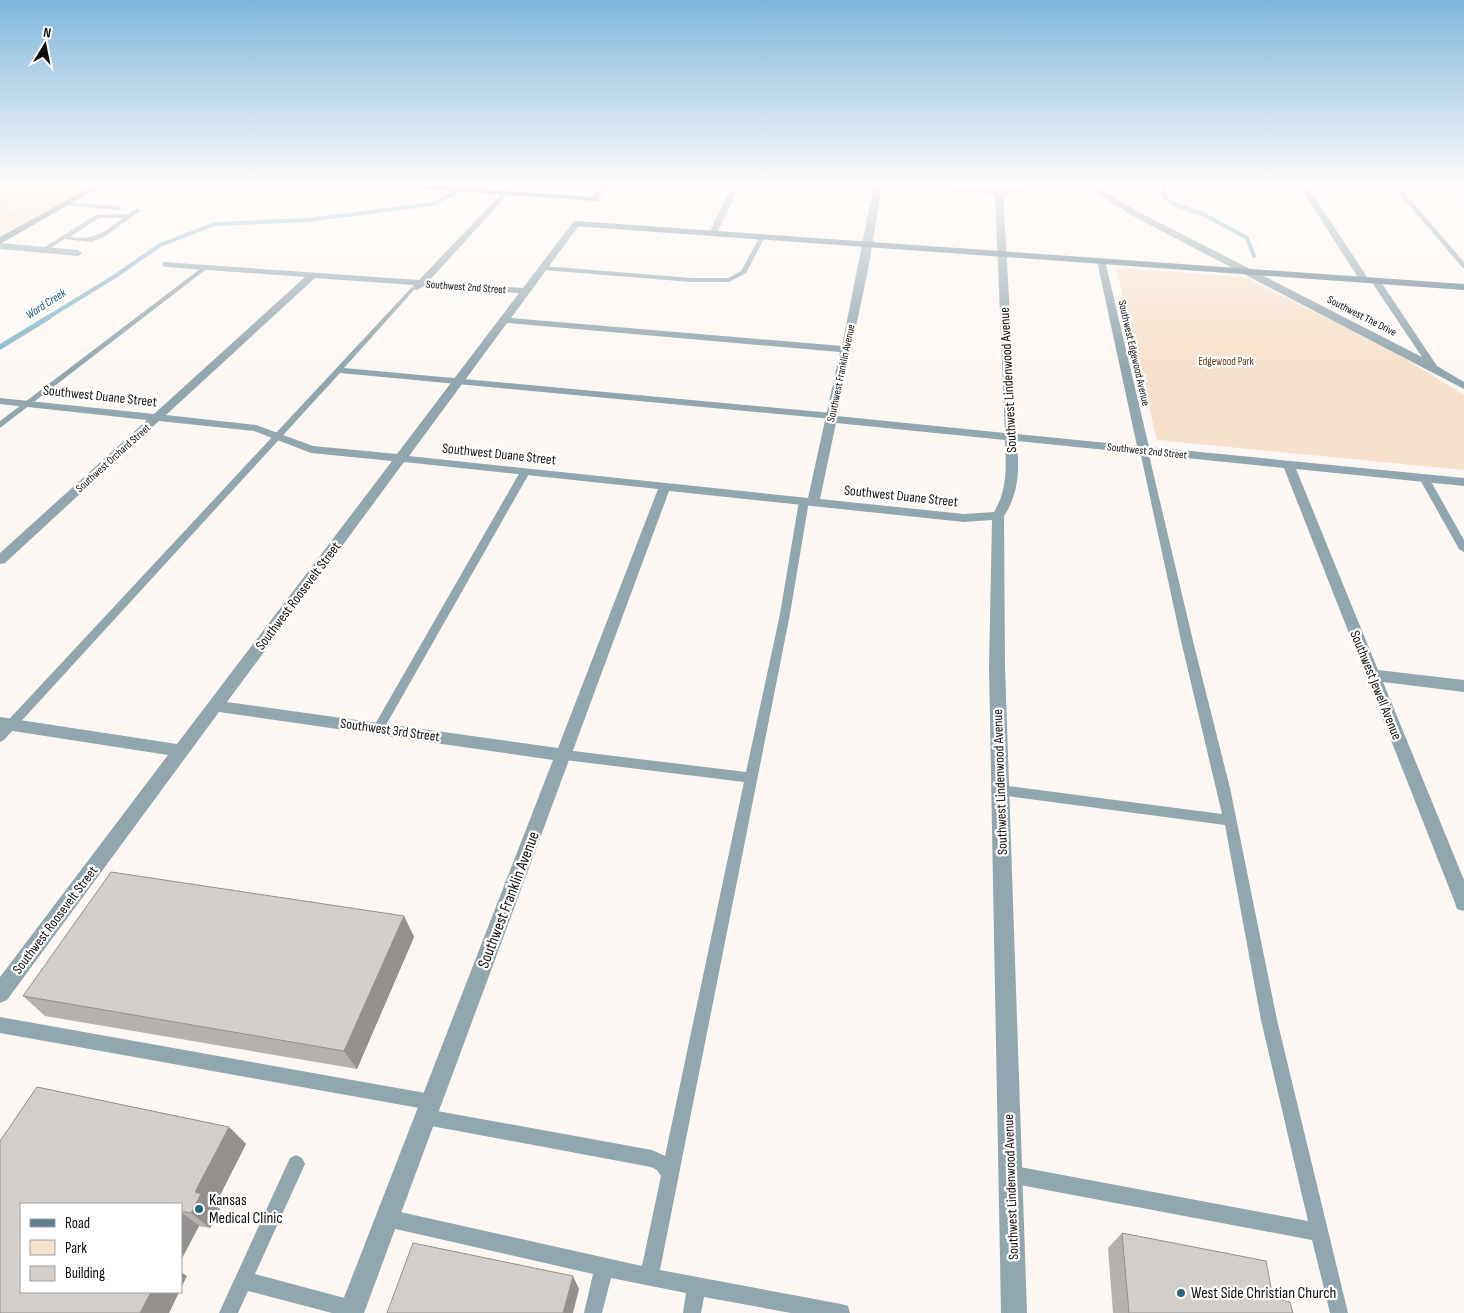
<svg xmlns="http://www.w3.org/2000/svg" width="1464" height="1313" font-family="'Sofia Sans Condensed',sans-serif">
  <rect width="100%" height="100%" fill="#fcf7f3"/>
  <!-- green -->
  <path fill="#f7e1cb" d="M0 184H100L0 241Z
    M1116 268 1245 277 1391 350 1464 395V470L1157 440Z"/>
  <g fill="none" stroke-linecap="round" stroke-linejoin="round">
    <!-- stream-far1 -->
    <path stroke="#83b8ca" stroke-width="4" d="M1165 184 1163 190 1166 199 1176 205 1203 214 1247 238 1254 256
      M47 318 117 275 160 245 215 224 308 220 432 204 475 184"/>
    <!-- stream -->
    <path stroke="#83b8ca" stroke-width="5" d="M0 347 49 317"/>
    <!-- path -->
    <path stroke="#9f9b98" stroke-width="2" stroke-dasharray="1 2" stroke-linecap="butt" d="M310 184 367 188
      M114 189 123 184
      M1 201 18 202
      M1 201 3 204 1 207H5
      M0 221 17 211 21 198 47 184"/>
    <!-- lane -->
    <path fill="#91a7af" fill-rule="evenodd" d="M1391 184H1397L1464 262V268L1462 267Z
      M66 202 119 206 122 208 119 210 64 205V203Z
      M136 209 141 210 104 237 91 242 65 239 45 251 40 250 96 215 128 214ZM99 218H123C104 232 94 241 70 237Z
      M760 236 765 237 746 273 729 282H692L543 270 540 268 543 266 692 278H728L741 271Z
      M204 266 209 267 0 428V421Z
      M412 287 416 289 414 290 344 368 832 413 836 416 832 419 340 373 4 740 0 742V729Z
      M1144 448 1148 451 1194 645 1230 788 1277 1020 1348 1313H1330L1312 1240 1010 1183 1004 1180 1001 1174 1004 1168 1010 1165 1308 1221 1261 1020 1225 825 1000 795 995 794 994 790 995 786 1000 785 1222 814 1182 645 1140 451Z
      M525 469 530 472 382 732H374L372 729 374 726 520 472Z
      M1424 475 1429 478 1464 540V552L1459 549 1419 478Z
      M804 498 809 501 790 614 660 1270 841 1304 848 1306 850 1313H791L704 1297 701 1313H683L686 1293 611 1278 602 1313H584L593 1274 387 1227 381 1224 378 1218 381 1212 387 1209 642 1266 661 1176 657 1170 651 1167 426 1125 420 1123 418 1117 420 1111 425 1109 0 1033V1017L431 1094 437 1096 439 1102 437 1108 432 1110 652 1150 665 1156 744 782 565 760 561 758 559 755 561 752 565 750 746 772 780 614 799 501Z
      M296 1155 302 1158 305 1164 255 1274 352 1300 359 1302 361 1309 360 1313H332L248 1291 238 1313H219L290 1158Z"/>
    <!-- street -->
    <path fill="#91a7af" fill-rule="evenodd" d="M601 184H609L598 201H592L591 199Z
      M874 184C915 182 956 189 998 190 1021 190 1044 183 1067 184L1003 194 1017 434 1137 446 1097 261 1101 258 1105 261 1149 447 1464 478V486L1296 469 1378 670 1464 680V692L1383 682 1464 880V911L1457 909 1455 903 1284 468 1017 441C1019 468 1020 492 1004 516L1005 667 1027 1313H1001L989 667 992 520 964 522 669 491 572 753 573 755 569 760 364 1313H338L553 760 219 712 7 1000 0 1003V977L168 755 0 729V717L177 744 392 461 311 453 254 431 159 421 5 563 0 564V553L147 420 0 404V398L154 414 305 277 166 267 163 266V262L419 280 504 191H507V195L429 281 523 288 573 222 576 221 580 224 511 318 842 346ZM882 186 995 194 1005 433 837 416 868 270ZM315 278 413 285 414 289 417 290 424 286 519 293 397 454 313 446 256 425 166 415ZM507 323 840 352 808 498 409 456ZM836 423 1005 440C1006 466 1008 489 994 512L964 514 820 499ZM404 462 658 489 558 748 227 702Z
      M1083 184H1092L1137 211 1422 357 1371 281 1379 279 1437 366 1464 382V389L1131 215Z
      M1298 184H1306L1369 280 1367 282H1361Z
      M733 190 737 192 717 233 710 235 709 233 729 192Z
      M0 243 78 250 82 253 78 256 0 249Z"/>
    <!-- secondary -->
    <path fill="#5f808c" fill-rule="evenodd" d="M96 184H105L0 244V237Z
      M376 184H411L595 197 599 199 595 201 380 186Z
      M576 221 1464 284V290L573 226 572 224Z"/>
  </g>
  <!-- wall -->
  <path fill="#b5b1ae" d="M404 916 414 937 357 1069 45 1016 23 996Z
    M37 1087 229 1127 246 1144 215 1205 220 1209 210 1228 199 1226 181 1260V1204H21V1292H179L169 1313H0V1141Z
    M1122 1233 1273 1298 1293 1313H1113L1108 1248Z"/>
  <!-- shaded-wall -->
  <path fill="#94908d" d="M404 916 414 937 357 1069 344 1051Z
    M229 1127 246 1144 215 1205 220 1209 210 1228 191 1213 195 1192Z
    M181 1212 199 1226 181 1260Z
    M181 1272 187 1276 181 1288Z
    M573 1276 579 1289 573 1313H563Z
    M151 1292H179L169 1313H140Z"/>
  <!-- building -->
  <path fill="#d3ceca" stroke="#94908d" d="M111 872 404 916 344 1051 23 996Z
    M37 1087 229 1127 195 1192 201 1194 191 1213 181 1211V1204H21V1292H151L140 1313H0V1141Z
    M1122 1233 1266 1261 1273 1298 1290 1302 1293 1313H1129Z
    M413 1243 573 1276 563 1313H387Z"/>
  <!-- sky -->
  <linearGradient id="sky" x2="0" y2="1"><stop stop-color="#7fb6dc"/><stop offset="0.5" stop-color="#fefbfa"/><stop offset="1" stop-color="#fefbfa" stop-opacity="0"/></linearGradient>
  <rect width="1464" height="368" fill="url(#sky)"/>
  <!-- markers -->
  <g fill="#25667a" stroke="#fff" stroke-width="2">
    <circle cx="199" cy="1209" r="5"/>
    <circle cx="1181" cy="1293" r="5"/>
  </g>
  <g text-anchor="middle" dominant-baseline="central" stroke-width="4.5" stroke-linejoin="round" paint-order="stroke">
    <!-- far-street labels -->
    <g font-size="11" fill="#110f0e" stroke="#fff">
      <text transform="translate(466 287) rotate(4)">Southwest 2nd Street</text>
      <text transform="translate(1362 316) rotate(27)">Southwest The Drive</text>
      <text transform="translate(1134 353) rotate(77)">Southwest Edgewood Avenue</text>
      <text transform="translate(841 373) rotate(-78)">Southwest Franklin Avenue</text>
      <text transform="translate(1147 451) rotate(6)">Southwest 2nd Street</text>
      <text transform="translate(113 458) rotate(-42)">Southwest Orchard Street</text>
    </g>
    <!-- far-park labels -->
    <g font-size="11" fill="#613e16" stroke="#fff">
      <text x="1226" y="361">Edgewood Park</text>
    </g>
    <!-- far-water labels -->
    <g font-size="12" font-style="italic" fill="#10586b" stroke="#fff">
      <text transform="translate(46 304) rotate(-33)">Ward Creek</text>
    </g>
    <!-- street labels -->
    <g font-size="14" fill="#110f0e" stroke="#fff">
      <text transform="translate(1008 380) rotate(-93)">Southwest Lindenwood Avenue</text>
      <text transform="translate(100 396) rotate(6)">Southwest Duane Street</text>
      <text transform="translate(499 454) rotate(6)">Southwest Duane Street</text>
      <text transform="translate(901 496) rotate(6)">Southwest Duane Street</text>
      <text transform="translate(298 596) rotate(-53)">Southwest Roosevelt Street</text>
      <text transform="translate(1376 685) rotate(68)">Southwest Jewell Avenue</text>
      <text transform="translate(390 730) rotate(8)">Southwest 3rd Street</text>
      <text transform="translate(1000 782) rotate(-92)">Southwest Lindenwood Avenue</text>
      <text transform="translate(55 920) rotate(-53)">Southwest Roosevelt Street</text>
      <text transform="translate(1011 1187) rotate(-92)">Southwest Lindenwood Avenue</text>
    </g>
    <!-- near-street labels -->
    <g font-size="16" fill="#110f0e" stroke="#fff">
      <text transform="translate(509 900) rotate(-69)">Southwest Franklin Avenue</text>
    </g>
    <!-- near-poi labels -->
    <g font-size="16" fill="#110f0e" stroke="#fff" text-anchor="start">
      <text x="209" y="1200">Kansas<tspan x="209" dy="18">Medical Clinic</tspan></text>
      <text x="1191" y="1293">West Side Christian Church</text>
    </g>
  </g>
  <!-- legend -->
  <rect x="20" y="1203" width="162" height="90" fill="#ffffff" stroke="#a09f9f"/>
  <rect x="30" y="1219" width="25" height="8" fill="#5f808c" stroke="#a09f9f"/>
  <text x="65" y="1228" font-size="15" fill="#110f0e">Road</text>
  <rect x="30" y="1240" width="25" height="15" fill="#f7e1cb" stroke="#a09f9f"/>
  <text x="65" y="1253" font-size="15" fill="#110f0e">Park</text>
  <rect x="30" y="1266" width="25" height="15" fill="#d3ceca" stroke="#a09f9f"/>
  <text x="65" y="1278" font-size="15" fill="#110f0e">Building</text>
  <!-- north arrow -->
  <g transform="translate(45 45) rotate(10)" stroke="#ffffff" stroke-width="4" paint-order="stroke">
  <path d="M0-4L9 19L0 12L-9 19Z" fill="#110f0e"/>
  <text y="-8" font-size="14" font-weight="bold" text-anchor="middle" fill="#110f0e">N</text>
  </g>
</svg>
